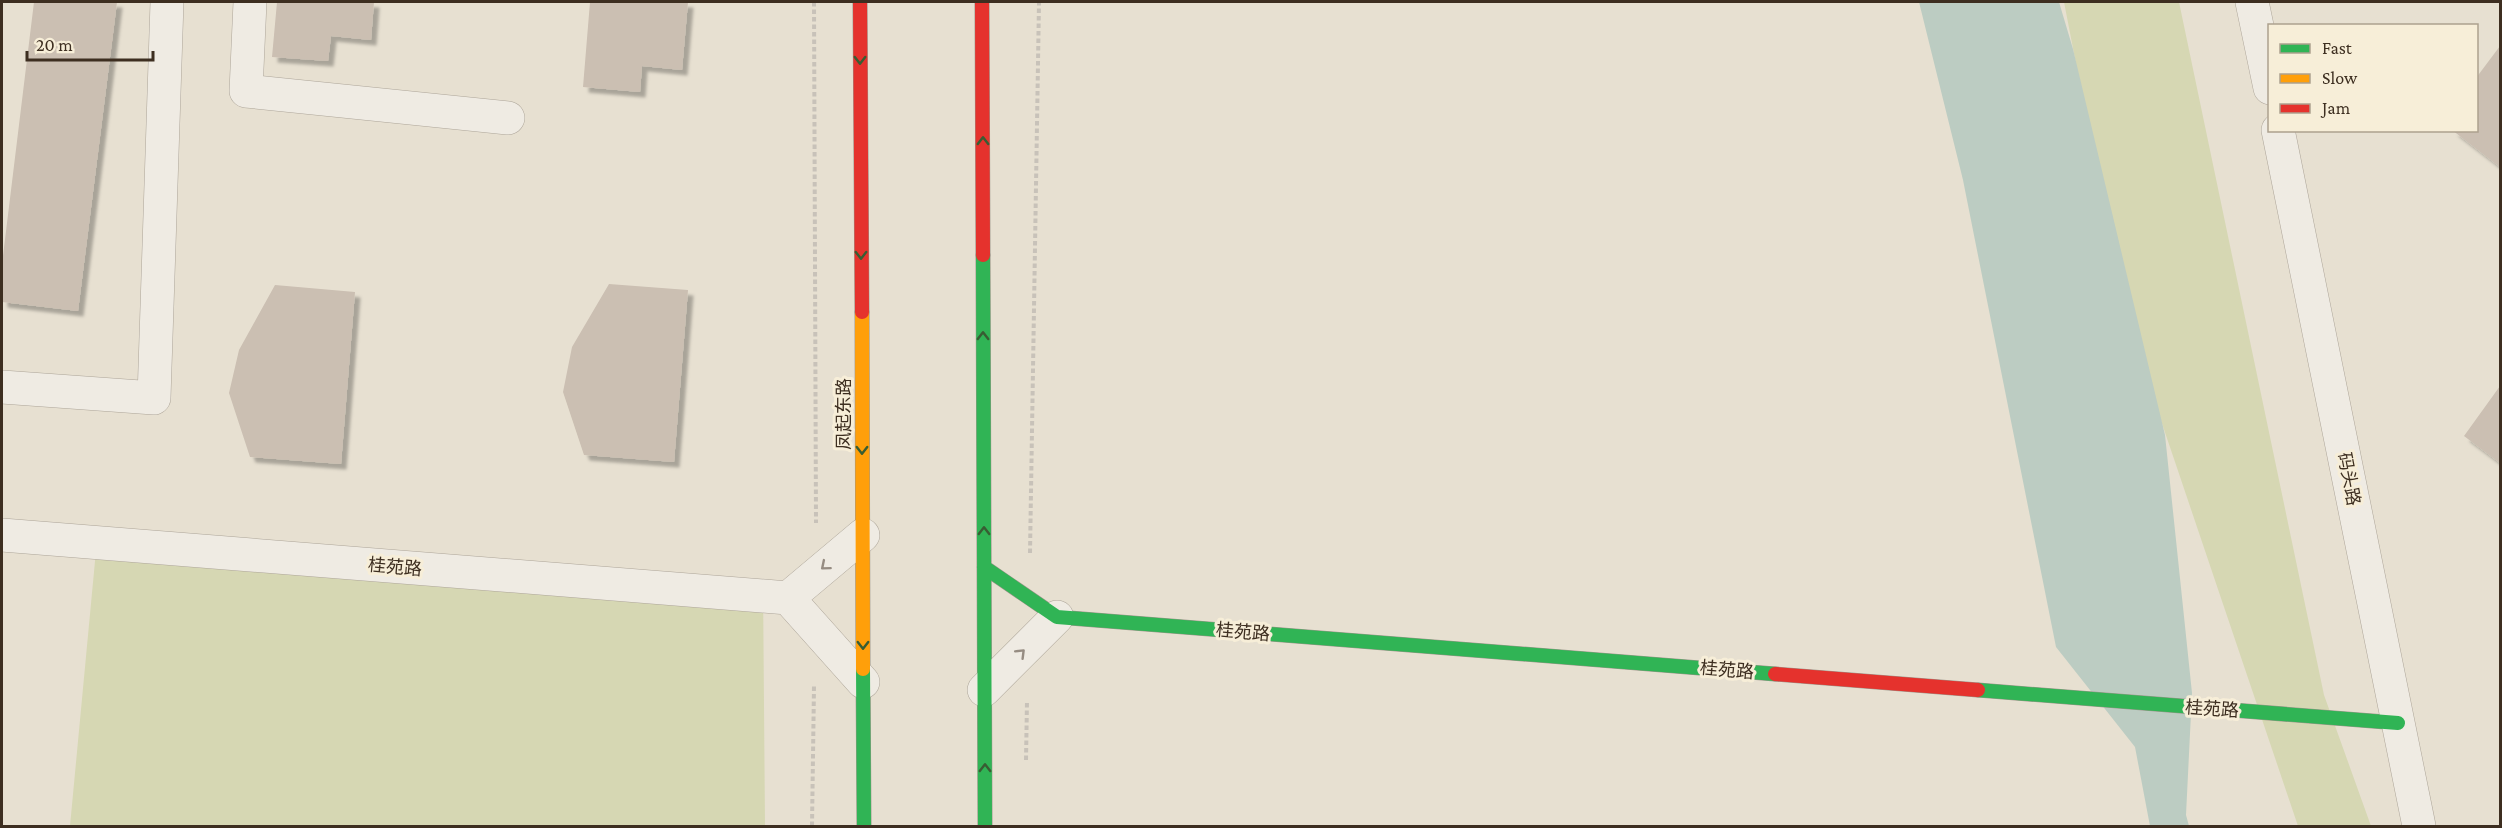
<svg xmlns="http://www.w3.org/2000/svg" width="2502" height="828" font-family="'Crimson Pro','Noto Sans SC',serif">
  <defs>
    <filter id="shadow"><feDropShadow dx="5.5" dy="5.5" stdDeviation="1.5" flood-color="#0004"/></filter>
  </defs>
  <rect width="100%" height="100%" fill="#e7e0d1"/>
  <!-- green -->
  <path fill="#d6d7b3" d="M2064 2H2179L2324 695 2371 826H2298L2124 311Z
    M97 540 763 584 765 826H70Z"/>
  <!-- water -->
  <path fill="#bcccc2" d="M1919 2H2059L2073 49 2165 435 2192 693 2186 815 2189 826H2150L2135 747 2056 647 1963 180Z"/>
  <!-- building -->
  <path fill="#cbbfb2" filter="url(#shadow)" d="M34 2H117L78 311 2 302V264Z
    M277 2H374L371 40 331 36 328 61 272 57Z
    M590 2H688L682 70 642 66 640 92 583 87Z
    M2500 46V167L2452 130H2476V78Z
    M609 284 688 290 674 462 584 455 563 392 572 347Z
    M275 285 355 292 341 464 250 457 229 393 239 350Z
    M2500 386V463L2464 436Z"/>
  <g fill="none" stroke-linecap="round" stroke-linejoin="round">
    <!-- street casing -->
    <g stroke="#ada599" stroke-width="34">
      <path id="street" d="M250 2 246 91 508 118
        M2252 2 2270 88
        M2278 130 2419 826
        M2 387 154 398 167 2
        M2 535 788 598 863 682
        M788 598 863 535
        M984 690 1057 617"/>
    </g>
    <!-- fast casing -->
    <g stroke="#9c958a" stroke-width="15">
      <path id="fast" d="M983 255 985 826
        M984 567 1057 617 1775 674
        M863 669 864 826
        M1978 690 2398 723"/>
    </g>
    <!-- slow casing -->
    <g stroke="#9c958a" stroke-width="15">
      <path id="slow" d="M862 312 863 669"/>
    </g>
    <!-- jam casing -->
    <g stroke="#9c958a" stroke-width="15">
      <path id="jam" d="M860 2 862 312
        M982 2 983 255
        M1775 674 1978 690"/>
    </g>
    <!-- path -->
    <path stroke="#c8c2b9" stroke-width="4" stroke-dasharray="4.5 3" stroke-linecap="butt" d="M814 2 816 523
      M1030 553 1039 2
      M1026 760 1027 701
      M812 826 814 686"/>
    <!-- street -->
    <use href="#street" stroke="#efebe3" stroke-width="33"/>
    <!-- fast -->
    <use href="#fast" stroke="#30b455" stroke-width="14"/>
    <!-- slow -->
    <use href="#slow" stroke="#ff9f0a" stroke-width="14"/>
    <!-- jam -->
    <use href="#jam" stroke="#e5322d" stroke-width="14"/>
  </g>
  <!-- one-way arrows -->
  <defs><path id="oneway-chevron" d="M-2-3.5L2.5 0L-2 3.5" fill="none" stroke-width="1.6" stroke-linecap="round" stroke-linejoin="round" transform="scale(1.5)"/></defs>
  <g stroke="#385d33">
    <use href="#oneway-chevron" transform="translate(860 60) rotate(90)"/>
    <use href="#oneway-chevron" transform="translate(983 141) rotate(-90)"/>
    <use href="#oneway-chevron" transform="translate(861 255) rotate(90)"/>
    <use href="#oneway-chevron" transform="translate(983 336) rotate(-90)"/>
    <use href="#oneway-chevron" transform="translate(862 450) rotate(90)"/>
    <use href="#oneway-chevron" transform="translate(984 531) rotate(-90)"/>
    <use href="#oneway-chevron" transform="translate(863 645) rotate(90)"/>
    <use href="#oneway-chevron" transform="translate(985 768) rotate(-90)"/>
  </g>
  <g stroke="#968c82">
    <use href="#oneway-chevron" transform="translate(825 566) rotate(140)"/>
    <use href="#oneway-chevron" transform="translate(1021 653) rotate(-45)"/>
  </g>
  <g text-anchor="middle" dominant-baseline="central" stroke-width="6" stroke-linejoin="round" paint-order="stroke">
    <!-- street labels -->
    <g font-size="18" fill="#3d2e20" stroke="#f7eed8">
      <text transform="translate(844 414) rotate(-90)">凤起东路</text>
      <text transform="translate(2349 479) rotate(79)">码头路</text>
      <text transform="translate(395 567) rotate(5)">桂苑路</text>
      <text transform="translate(1243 632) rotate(5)">桂苑路</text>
      <text transform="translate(1727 670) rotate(5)">桂苑路</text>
      <text transform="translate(2212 709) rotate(4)">桂苑路</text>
    </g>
  </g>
  <!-- border -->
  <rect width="2502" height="828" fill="none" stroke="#3d2e20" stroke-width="6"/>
  <!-- legend -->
  <rect x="2268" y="24" width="210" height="108" fill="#f7eed8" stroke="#ada18e" stroke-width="1.5"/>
  <rect x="2280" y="44" width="30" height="9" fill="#30b455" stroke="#ada18e" stroke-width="1.5"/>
  <text x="2322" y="54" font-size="18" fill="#3d2e20">Fast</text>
  <rect x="2280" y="74" width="30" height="9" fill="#ff9f0a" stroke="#ada18e" stroke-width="1.5"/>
  <text x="2322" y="84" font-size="18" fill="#3d2e20">Slow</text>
  <rect x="2280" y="104" width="30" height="9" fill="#e5322d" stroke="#ada18e" stroke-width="1.5"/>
  <text x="2322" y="114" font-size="18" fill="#3d2e20">Jam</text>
  <!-- scale -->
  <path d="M27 51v9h126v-9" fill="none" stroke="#3d2e20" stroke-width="3"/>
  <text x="36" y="51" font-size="18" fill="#3d2e20" stroke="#f7eed8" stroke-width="4.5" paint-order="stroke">20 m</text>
</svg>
